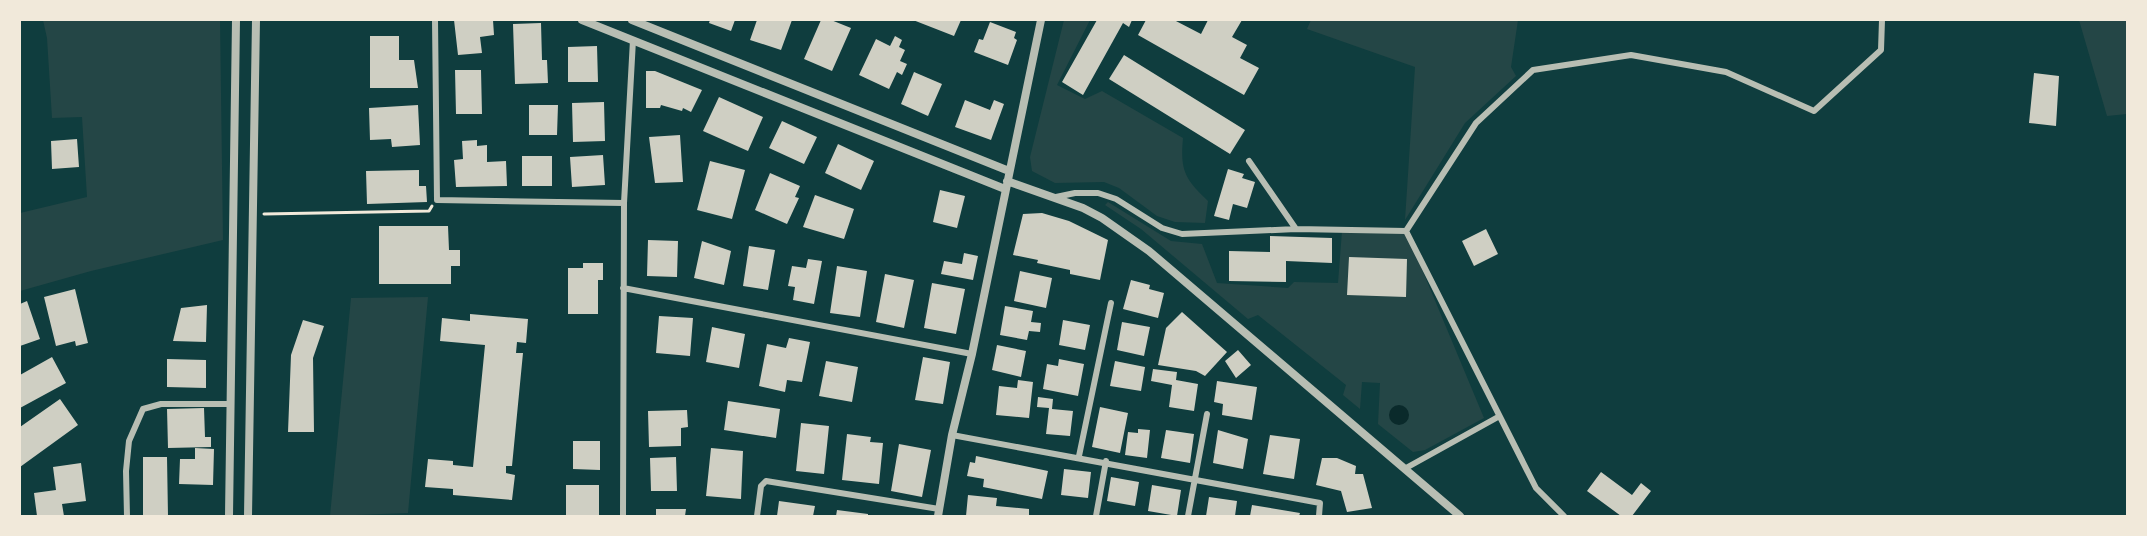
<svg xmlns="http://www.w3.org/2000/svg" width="2147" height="536" font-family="'Fira Sans',sans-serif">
  <rect width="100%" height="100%" fill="#0f3d3e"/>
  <!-- green -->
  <path fill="#244646" d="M43 20H220L223 240 91 271 20 291V213L87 197 82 117 52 118 47 38Z
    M1064 20H1090L1057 85 1085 99 1102 91 1183 138C1180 171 1185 179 1208 201L1205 223 1175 222 1157 216 1119 188 1104 182 1055 183 1032 171 1030 157Z
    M1311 20H1518L1511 67 1516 76 1465 123 1405 220 1415 67 1307 29Z
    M2079 20H2127V114L2107 116Z
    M1108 202 1171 241 1202 244 1217 283 1288 288 1294 282 1338 283 1342 231H1406L1484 418 1425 450 1413 452 1378 424 1380 383 1362 382 1360 409 1343 395 1346 385 1258 315 1248 319 1141 229 1105 205Z
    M428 297 408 513 330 516 351 298Z"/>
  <!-- water -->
  <path fill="#0a2a2b" d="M1389 415a10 10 0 1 1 20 0a10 10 0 1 1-20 0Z"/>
  <!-- building -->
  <path fill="#cfcfc3" d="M454 20H493L494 35 480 37 482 53 458 55Z
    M710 20H735L731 31 709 23Z
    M757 20H792L781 50 750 40Z
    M821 20H831L851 28 832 71 804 59Z
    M913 20H961L954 36Z
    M1097 20H1132L1129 27 1123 23 1083 95 1062 82Z
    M1146 20H1174L1201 34 1208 20H1242L1232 37 1247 45 1240 58 1259 68 1244 95 1138 35Z
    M990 22 1016 32 1014 38 1017 40 1008 65 974 52 979 39 983 40Z
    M541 23 542 60H547L548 83 515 84 513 24Z
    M370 36H399V60H414L418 88H370Z
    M895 36 902 40 899 47 905 50 900 61 907 64 902 75 897 72 889 89 859 75 876 39 890 46Z
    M597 46 598 82H568V47Z
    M1124 55 1245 130 1230 154 1109 79Z
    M455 70H481L482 114H456Z
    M646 71H655L702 90 691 112 683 108 682 111 661 105 660 108H646Z
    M914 72 942 84 928 116 901 104Z
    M2034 73 2059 76 2056 126 2029 123Z
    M719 97 763 117 748 151 703 131Z
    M965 100 990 110 994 100 1004 104 991 140 955 127Z
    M604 102 605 141 573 142 572 103Z
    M418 105 420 145 392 147 391 139 370 140 369 108Z
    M529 105H558L557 135H529Z
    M782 121 817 137 804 164 769 148Z
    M680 135 683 182 655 183 649 137Z
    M77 139 79 167 52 169 51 141Z
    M477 140V146L487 145V162L506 161 507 186 456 187 454 160 463 159 462 141Z
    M838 144 874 161 861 190 825 173Z
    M603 155 605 185 572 187 570 157Z
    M522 156H552V186H522Z
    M710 161 745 170 732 219 697 210Z
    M1228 169 1244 174 1242 178 1255 182 1247 208 1233 204 1229 220 1214 216Z
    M419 170V186H426L427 202 367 204 366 171Z
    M770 173 800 186 795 197 799 198 787 224 755 210Z
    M940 190 965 196 957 228 933 222Z
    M815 195 854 209 844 239 803 227Z
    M1042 213 1069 221 1108 240 1100 280 1070 274V270L1037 263 1038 260 1013 255 1023 214Z
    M379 226H448L449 250H460V266H451V284H379Z
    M1486 229 1498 254 1474 266 1462 241Z
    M1270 236 1332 238V263L1286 261V282L1229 281V251L1270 252Z
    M648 240 678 241 677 277 647 276Z
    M702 241 731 251 724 285 694 278Z
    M749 246 775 250 768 290 743 286Z
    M964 253 978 256 973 280 941 274 944 261 962 264Z
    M1349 257 1407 259 1406 297 1347 295Z
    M808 259 822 261 814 304 793 300 795 287 788 286 792 266 806 268Z
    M583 263H603V280H598V314H568V268H583Z
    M837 266 867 271 860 317 830 313Z
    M1020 271 1052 278 1046 308 1014 301Z
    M885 274 914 280 904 328 876 322Z
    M1131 280 1150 285 1149 289 1164 293 1158 318 1123 309Z
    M932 283 965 289 956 334 924 328Z
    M75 289 88 343 76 346 75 341 56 346 44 297Z
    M27 301 40 339 20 346V304Z
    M207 305 206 342 173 341 181 308Z
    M1005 306 1033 311 1031 322 1041 323 1040 332 1029 331 1027 340 1000 335Z
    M1182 312 1227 352 1205 376 1196 371 1158 365 1166 328Z
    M470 314 528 319 526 343 517 342 516 353H523L512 466H506V473L515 475 512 500 453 495V489L425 487 428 459 453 461V465L473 467 485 345 440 341 442 318 470 321Z
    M659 316 693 318 690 356 656 353Z
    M303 320 324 326 313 358 314 432H288L291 355Z
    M1063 320 1090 325 1085 350 1059 345Z
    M1122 322 1150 327 1144 356 1117 350Z
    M712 327 745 334 739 368 706 362Z
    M789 338 810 342 802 382 787 380 785 392 759 386 767 344 786 348Z
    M997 345 1026 351 1021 377 992 370Z
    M1238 350 1251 365 1236 378 1225 361Z
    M52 357 66 383 20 408V375Z
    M923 357 950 362 943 404 915 400Z
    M167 359 206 360V388L167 387Z
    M1059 359 1084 364 1078 396 1043 389 1047 364 1058 366Z
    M826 361 858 367 852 402 819 396Z
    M1115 361 1145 367 1141 391 1110 386Z
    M1153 369 1177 372 1176 380 1198 384 1194 411 1169 407 1172 385 1151 381Z
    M1018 380 1033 382 1029 418 996 415 999 386 1017 388Z
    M1217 381 1257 387 1252 420 1222 415 1223 404 1214 402Z
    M1038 397 1053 399 1052 409 1073 411 1070 436 1046 434 1049 408 1037 407Z
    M60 399 78 425 20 467V427Z
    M728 401 780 409 776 438 724 430Z
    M1100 407 1128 413 1120 453 1092 447Z
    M204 408 205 437H211V447L168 448 167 409Z
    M687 410 688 427 681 428V446L649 447 648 411Z
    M801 423 829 426 824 474 796 471Z
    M1138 429 1150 430 1147 458 1125 455 1128 432 1138 433Z
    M1166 430 1194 434 1190 463 1161 458Z
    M1218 430 1248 439 1243 469 1213 463Z
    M847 434 871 437 870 442 883 443 879 484 842 480Z
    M1270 435 1300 439 1294 479 1263 474Z
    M573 441H600V470L573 469Z
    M899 444 931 450 922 497 891 491Z
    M195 448 214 449 213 485 179 484 180 459H195Z
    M711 448 743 451 741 499 706 496Z
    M976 456 1048 471 1042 499 983 487 984 479 967 476 970 462 975 463Z
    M143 457H167L168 516H143Z
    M676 457 677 491H651L650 458Z
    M1322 458H1337L1356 466 1355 474H1363L1372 508 1347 512 1341 491 1316 485Z
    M81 463 86 501 62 504 64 516H37L34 493 56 490 53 467Z
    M1064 469 1091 472 1088 498 1061 495Z
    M1601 472 1632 495 1641 483 1651 491 1632 516H1621L1587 491Z
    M1111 477 1139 482 1135 506 1107 501Z
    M566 485H599V516H566Z
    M1152 485 1181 490 1177 516 1148 511Z
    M968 495 997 498 996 506 1029 509V516H966Z
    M1209 497 1237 501 1235 516H1206Z
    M779 501 815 506 813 516H777Z
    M1252 505 1300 513 1299 516H1250Z
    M656 509H686L685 516H656Z
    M837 510 868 514V516H836Z"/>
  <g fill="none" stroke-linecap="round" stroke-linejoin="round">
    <!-- path -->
    <path stroke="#f1e9da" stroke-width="3" d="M264 214 429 211 432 206"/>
    <!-- minor -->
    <path stroke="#b8beb3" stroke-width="6" d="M435 20 437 200 624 203
      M1249 161 1296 229
      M1056 197 1075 193H1098L1116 199 1162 228 1182 234 1296 229 1406 231 1536 488 1564 516
      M1406 231 1476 123 1533 70 1631 55 1726 72 1814 111 1881 50 1882 20
      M623 288 972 354
      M952 435 1320 503 1319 516
      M1079 456 1111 303
      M1406 468 1498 417
      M127 516 126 471 129 441 143 409 161 404H231
      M623 516 624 203 633 40
      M757 516 761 486 766 481 939 509
      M1096 516 1106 461
      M1188 516 1207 414"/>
    <!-- tertiary -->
    <path stroke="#b8beb3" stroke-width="8" d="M582 20 1005 189
      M632 20 1009 171
      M1007 181 1083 208 1102 218 1149 251 1460 516
      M229 516 236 20
      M248 516 256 20
      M938 516 952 435 972 354 1041 20"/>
  </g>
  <!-- border -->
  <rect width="2147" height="536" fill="none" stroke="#f1e9da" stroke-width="42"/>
</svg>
